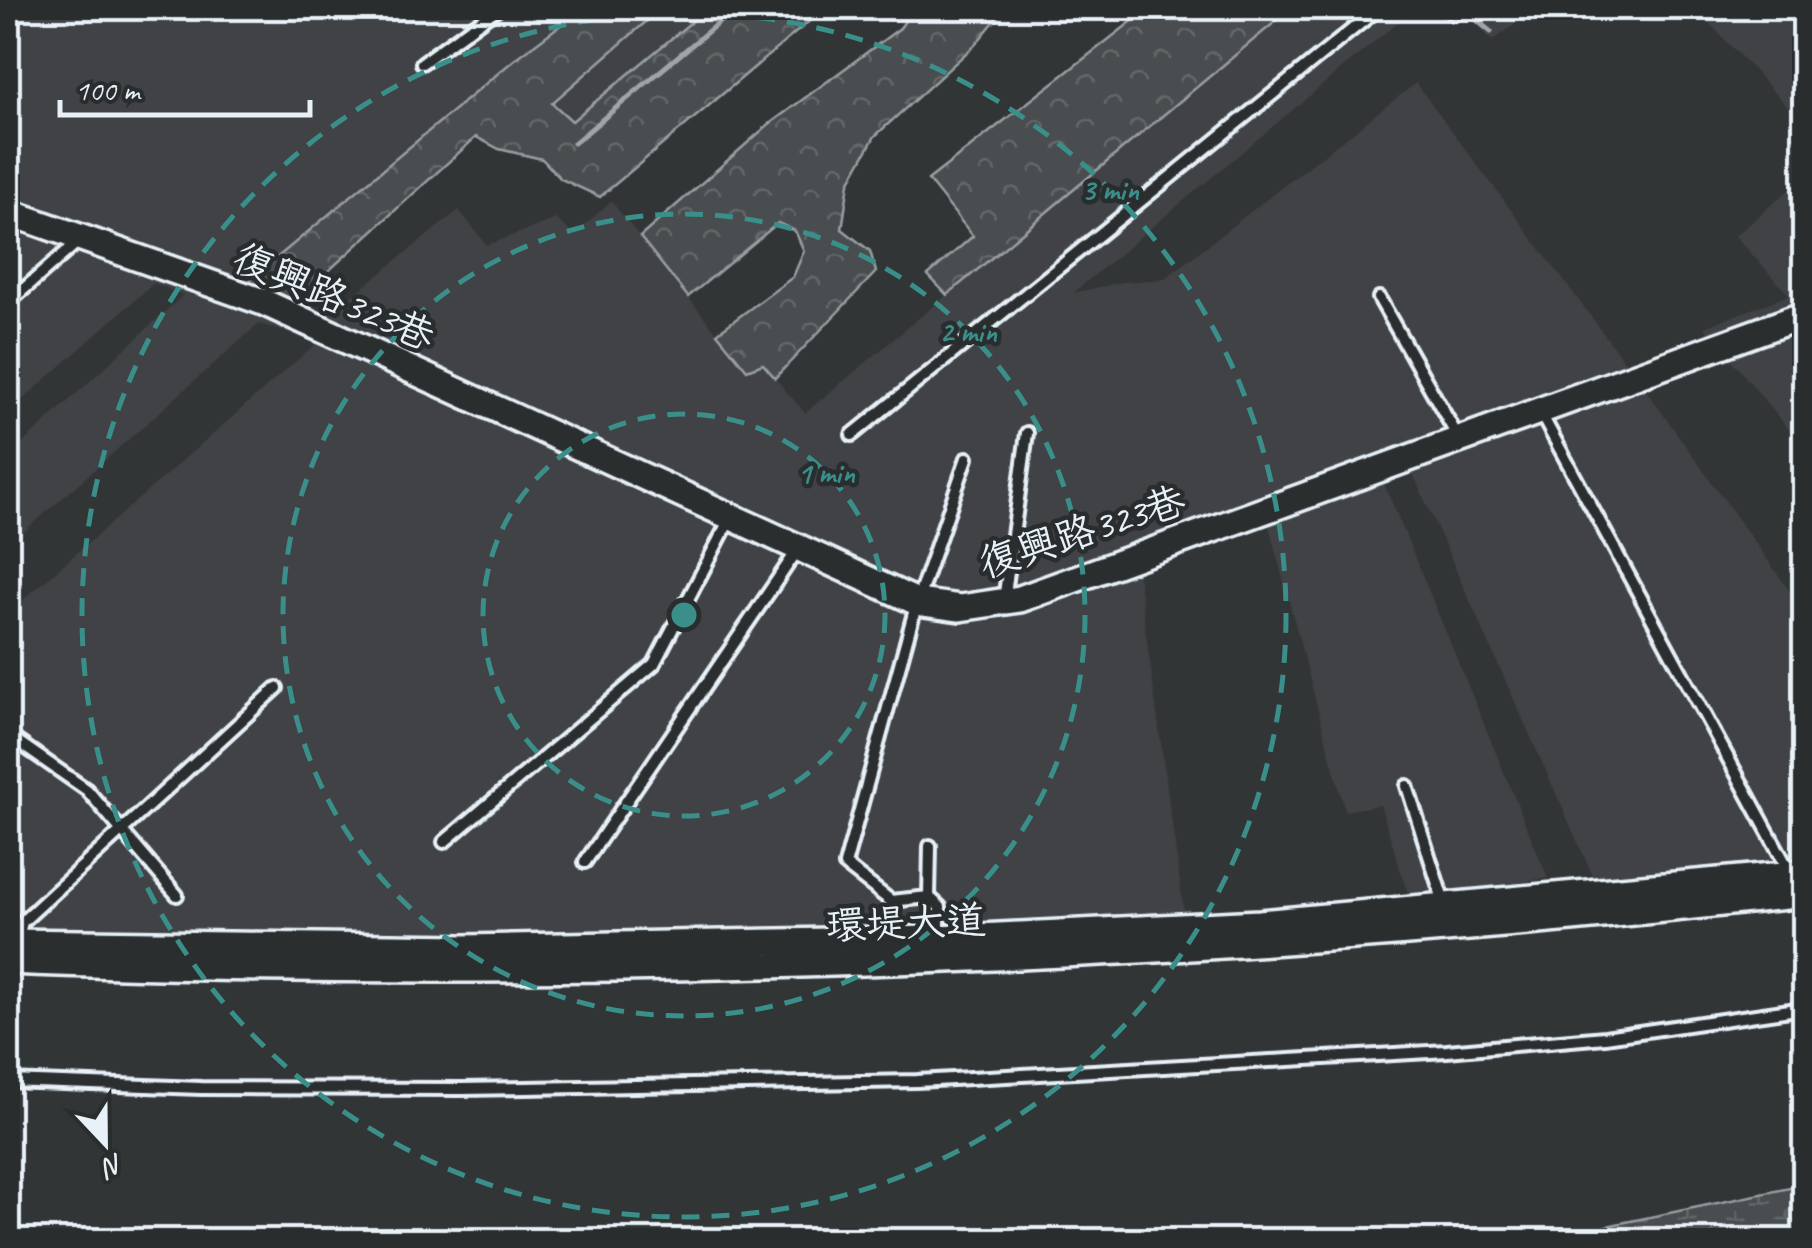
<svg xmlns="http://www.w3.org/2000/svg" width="1812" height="1248" font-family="Caveat,'LXGW WenKai TC',sans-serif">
  <defs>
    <pattern id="forest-crowns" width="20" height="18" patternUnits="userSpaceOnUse" patternTransform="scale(2.5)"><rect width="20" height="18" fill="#494d4f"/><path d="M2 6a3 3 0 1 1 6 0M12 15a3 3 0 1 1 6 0" fill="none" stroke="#636769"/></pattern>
    <pattern id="wetland-marsh" width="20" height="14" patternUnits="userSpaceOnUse" patternTransform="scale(2.5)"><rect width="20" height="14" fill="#494d4f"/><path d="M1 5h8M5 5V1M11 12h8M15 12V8" fill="none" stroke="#636769"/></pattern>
  </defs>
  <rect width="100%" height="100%" fill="#323536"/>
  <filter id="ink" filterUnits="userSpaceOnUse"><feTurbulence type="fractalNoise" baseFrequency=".01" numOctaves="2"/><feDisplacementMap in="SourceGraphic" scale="20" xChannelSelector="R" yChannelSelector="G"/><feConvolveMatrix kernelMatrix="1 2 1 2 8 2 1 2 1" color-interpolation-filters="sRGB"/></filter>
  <g filter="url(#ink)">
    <!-- built -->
    <path fill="#3f4244" d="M8 8H583L514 60 244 285 326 317 459 210 487 245 556 219 574 235 611 201 747 370 763 364 805 413 1292 8H1415L1073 293 1122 282 1164 279 1416 83 1643 386 1804 611V857L1596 883 1409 465 1381 476 1548 878 1410 900 1380 805 1345 811 1267 519 1136 560 1185 919 880 931 530 938 345 937 8 927V613L319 341 259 324 8 546V457L183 295 154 283 8 413Z
      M662 8H708L572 121 552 103Z
      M1463 8H1538L1492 41Z
      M1695 8H1804V124Z
      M1804 177V448L1704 327 1789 295 1735 236Z"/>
    <!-- forest -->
    <path fill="url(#forest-crowns)" stroke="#989fa4" stroke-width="2.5" d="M583 8H662L552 103 572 121 708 8H825L600 197 561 179 542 159 499 149 476 137 292 304 243 286 514 60Z
      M914 8H1005L975 45 875 136 849 183 842 229 870 251 876 272 775 378 763 364 747 370 717 333 793 277 804 251 795 231 778 223 688 297 640 237 768 125 900 28Z
      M1149 8H1292L947 295 928 275 973 236 928 180Z"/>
    <!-- wetland -->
    <path fill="url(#wetland-marsh)" stroke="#989fa4" stroke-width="2.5" d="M1804 1185V1240H1539Z"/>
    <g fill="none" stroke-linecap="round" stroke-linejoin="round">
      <!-- stream -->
      <path stroke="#9fa5aa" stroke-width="5" d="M1462 8 1491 32
        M574 143 736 8"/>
      <!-- service casing -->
      <g stroke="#e8f1f8" stroke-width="18">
        <path id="service" d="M1446 8 1454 14
          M1797 8 1804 16
          M422 63 498 8
          M1379 298 1459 439
          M8 303 81 239
          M1541 414 1791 874
          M852 435 1379 8
          M1004 601 1027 433
          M8 735 87 790 177 895
          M1407 786 1445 906
          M444 842 654 664 731 517
          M585 862 799 548
          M929 897 930 846
          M938 939 940 907 929 897 891 901 845 865 917 602 967 458
          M17 941 22 922 277 688
          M8 1081 201 1088 462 1089 917 1081 1447 1051 1605 1037 1804 1008"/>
      </g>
      <!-- tertiary casing -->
      <g stroke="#e8f1f8" stroke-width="32">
        <path id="tertiary" d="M8 212 263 302 917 602 960 608 1020 599 1804 315
          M8 942 464 948 938 939 1260 923 1804 873
          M8 961C212 970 418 970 622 968 1017 962 1412 939 1804 894"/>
      </g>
      <!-- service -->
      <use href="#service" stroke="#2a2d2e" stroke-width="10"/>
      <!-- tertiary -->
      <use href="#tertiary" stroke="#2a2d2e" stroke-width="25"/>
    </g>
  </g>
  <!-- distance rings -->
  <g fill="none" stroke="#3a8f8a" stroke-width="5" stroke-dasharray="18 12">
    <circle cx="684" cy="615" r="201"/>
    <circle cx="684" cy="615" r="401"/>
    <circle cx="684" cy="615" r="602"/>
  </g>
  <g text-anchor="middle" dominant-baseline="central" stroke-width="9" stroke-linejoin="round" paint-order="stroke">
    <!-- street labels -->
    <g font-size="40" fill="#e8f1f8" stroke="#2a2d2e">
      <text transform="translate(334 297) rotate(23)">復興路323巷</text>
      <text transform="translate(1082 532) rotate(-18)">復興路323巷</text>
      <text transform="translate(906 923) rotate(-2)">環堤大道</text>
    </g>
  </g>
  <circle cx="684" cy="615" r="15" fill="#3a8f8a" stroke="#2a2d2e" stroke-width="5"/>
  <g font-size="30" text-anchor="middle" font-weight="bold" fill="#3a8f8a" stroke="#2a2d2e" stroke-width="9" stroke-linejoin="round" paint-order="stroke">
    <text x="1110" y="200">3 min</text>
    <text x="968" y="342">2 min</text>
    <text x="826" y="483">1 min</text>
  </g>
  <!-- margin -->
  <rect width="1812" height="1248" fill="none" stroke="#2a2d2e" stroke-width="40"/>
  <rect x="20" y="20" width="1772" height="1208" fill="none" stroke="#e8f1f8" stroke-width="4" filter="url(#ink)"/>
  <!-- north arrow -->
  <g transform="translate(105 1143) rotate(158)" stroke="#2a2d2e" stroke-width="8" paint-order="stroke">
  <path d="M0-8L18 38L0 25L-18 38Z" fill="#e8f1f8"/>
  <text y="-15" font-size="28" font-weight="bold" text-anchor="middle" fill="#e8f1f8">N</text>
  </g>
  <!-- scale -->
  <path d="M60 100v15h250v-15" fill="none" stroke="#e8f1f8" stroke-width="5"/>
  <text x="75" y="100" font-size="30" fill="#e8f1f8" stroke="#2a2d2e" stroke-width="8" paint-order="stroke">100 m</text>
</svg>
